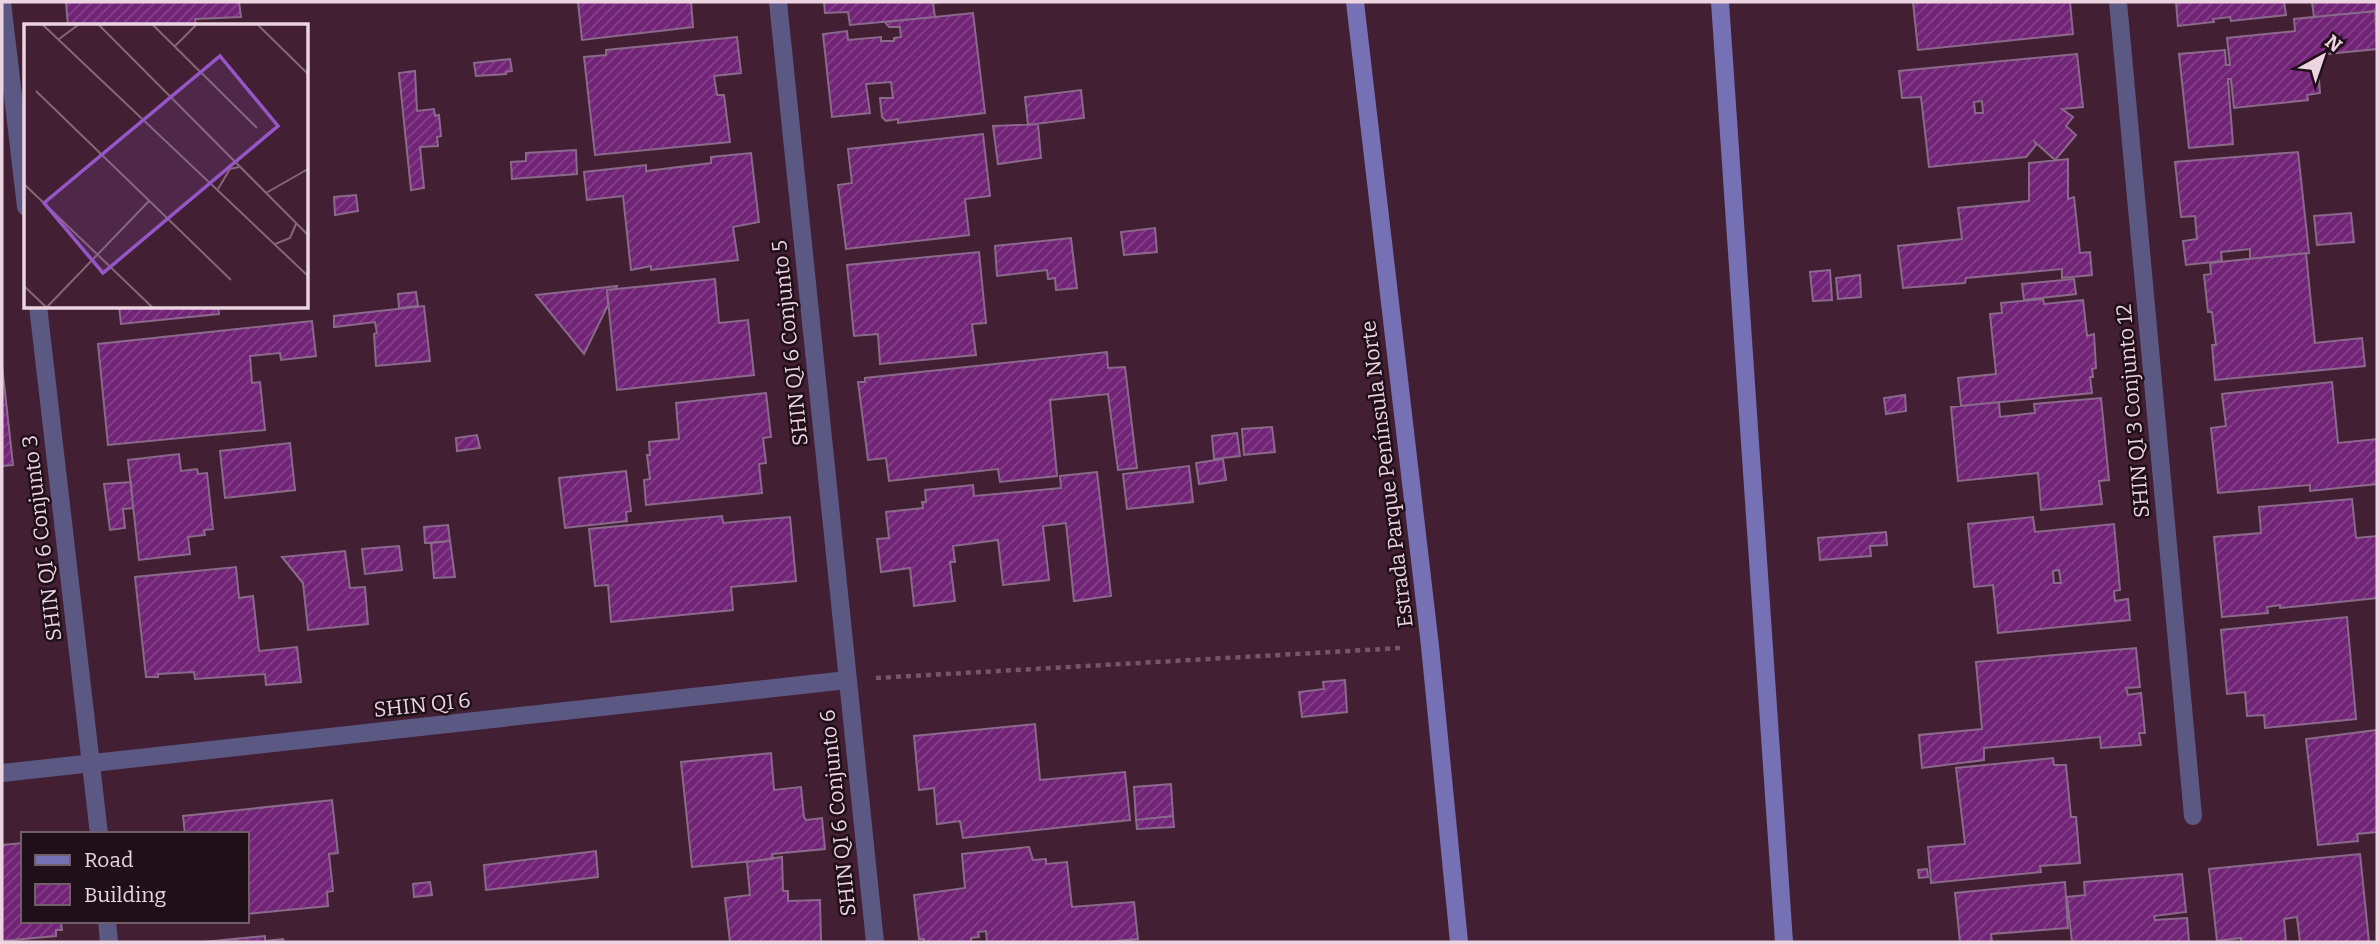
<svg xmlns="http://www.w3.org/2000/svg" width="2379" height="944" font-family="Bitter,serif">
  <defs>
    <pattern id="building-hatch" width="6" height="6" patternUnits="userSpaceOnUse" patternTransform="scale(1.75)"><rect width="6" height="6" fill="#712376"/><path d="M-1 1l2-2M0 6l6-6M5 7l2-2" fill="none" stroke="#854289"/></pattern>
  </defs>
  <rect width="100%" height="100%" fill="#421f33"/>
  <!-- building -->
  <path fill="url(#building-hatch)" stroke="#8a6a8b" stroke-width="2" fill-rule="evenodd" d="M66 2H239L241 17 195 19 196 26H68Z
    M578 2H691L693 27 582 40Z
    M824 2H940L933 3 935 17 850 25 848 12 825 13Z
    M1913 2H2070L2073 34 1918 50Z
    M2176 2H2284L2286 15 2231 21 2230 17 2213 19 2214 22 2178 26Z
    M2312 2H2377V11L2314 17Z
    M2375 11 2377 49 2317 55 2320 93 2307 95 2308 100 2234 108 2231 79H2228L2233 144 2189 148 2179 54 2225 50 2226 65H2230L2227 38 2295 31 2294 19Z
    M973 13 985 113 898 123V119L886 121 882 117 880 98H893L891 82 866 84 870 113 832 117 823 34 847 31 848 40 881 37V41H894V38L901 37 900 27H889L885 22Z
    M737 37 741 73 714 76 717 95H724L730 142 595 155 584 57 606 55V50Z
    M2077 54 2083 107 2062 109 2073 117 2066 126 2076 135 2055 160 2035 142 2036 145 2026 157 1929 167 1921 97 1902 98 1899 71ZM1982 101 1983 113H1975L1974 102Z
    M510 59 512 71 506 72V74L476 76 474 63Z
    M415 71 417 111 434 109 435 116 439 115 441 136 437 137 438 146 420 147 424 188 411 190 399 73Z
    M1081 90 1084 118 1028 125 1025 97Z
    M1038 124 1041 158 998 164 993 126Z
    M983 134 990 196 965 199 969 235 846 249 838 185 852 183 848 149Z
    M576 150 577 174 512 179 511 162 526 161V153Z
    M2298 152 2309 253 2250 259V249L2221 252 2222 261 2186 265 2183 241 2197 239 2195 216 2181 217 2175 162Z
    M751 153 759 222 733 227 738 260 651 270V266L631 270 623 196 587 200 584 172 646 165V171L711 163V157Z
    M2068 159V199L2074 197 2080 253 2090 252 2092 275 2062 278V269L1966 278 1965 283 1903 288 1898 246 1962 239 1958 208 2029 201V163Z
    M356 195 358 211 335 215 334 197Z
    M2351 213 2354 242 2317 245 2314 216Z
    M1155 228 1157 252 1124 255 1121 232Z
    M1071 238 1077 288 1056 290 1055 278 1048 279 1047 270 997 276 995 246Z
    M979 252 986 323 972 324 976 355 880 364 878 334 854 336 847 265Z
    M2306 253 2315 343 2362 338 2365 366 2215 380 2212 345H2216L2212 312H2208L2204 275 2211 274 2210 263Z
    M1830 270 1832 300 1813 301 1810 272Z
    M1860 275 1861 297 1838 299 1836 278Z
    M715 279 719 323 748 320 754 375 617 390 607 290Z
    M2074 279 2076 294 2024 300 2022 284Z
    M617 286 616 289 607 290 608 305 584 354 536 295Z
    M416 292 418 306 399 308 398 294Z
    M2043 299 2044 304 2083 300 2087 336 2094 334 2096 368 2092 369 2093 377H2090L2092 393 1961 406 1958 378 1996 374 1990 314 2002 313 2001 303Z
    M119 306H218L219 314 121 324Z
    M424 306 430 361 376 366 374 334 377 333 375 322 334 327V316Z
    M312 321 316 356 281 360 280 353 250 356 252 383 260 382 265 430 108 445 98 344Z
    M1107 352 1108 368 1125 367 1137 468 1118 470 1108 394 1050 400 1057 476 1000 482 998 469 889 481 886 458 868 460 858 382H865V378Z
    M2 365 13 465 2 466Z
    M2332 382 2338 443 2377 439V484L2310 491V485L2218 493 2211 428 2226 426 2222 394Z
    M766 393 771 437 763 438 766 463 759 464 762 493 646 505 644 480 650 479 647 455H650L649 442 679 439 676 403Z
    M1905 395 1906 411 1886 414 1884 398Z
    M2101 398 2109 480 2099 481 2102 504 2041 510 2038 473 1958 481 1951 407 1999 402 2000 417 2035 413 2034 404Z
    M1272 427 1275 452 1244 455 1242 429Z
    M1237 433 1240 456 1214 459 1212 436Z
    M477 435 480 448 457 451 456 438Z
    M290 443 295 490 225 498 220 451Z
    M179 454 181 471 197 469 198 474 207 473 213 529 204 530 205 535 188 537 190 554 139 560 128 460Z
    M1223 459 1226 480 1199 484 1196 463Z
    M1189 466 1193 502 1127 509 1123 474Z
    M626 471 631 511 626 512 627 521 565 528 559 478Z
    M1097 472 1111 596 1074 601 1066 523 1043 526 1049 580 1003 585 998 540 953 546 955 562H950L955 601 914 606 910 568 881 572 877 539 889 538 886 512 923 508 922 502H926L925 490 973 485 974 496 1061 488 1060 476Z
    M131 482 133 508 123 509 125 528 110 530 104 484Z
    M2352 499 2356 538 2377 536V598L2280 608V605L2267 607 2268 613 2222 617 2214 537 2261 533 2259 507Z
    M722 516 723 523 790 517 796 581 731 587 733 610 611 622 608 585 595 586 589 529Z
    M2033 517 2035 532 2114 524 2120 590 2114 591 2115 601 2128 599 2130 620 1998 633 1993 585 1974 587 1968 524ZM2059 570 2061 583H2054L2053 571Z
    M448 525 450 541 425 543 424 527Z
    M1886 532 1887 545 1870 546 1871 556 1820 560 1818 538Z
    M450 541 455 577 434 578 431 543Z
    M399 546 402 570 365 574 362 549Z
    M345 551 350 588 365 587 368 624 308 630 303 583 282 557Z
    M236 567 239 598 253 596 259 651 297 647 301 682 266 685 265 674 195 679 194 672 158 674V677H146L135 577Z
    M2347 617 2356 719 2265 728 2264 715 2247 716 2245 692 2227 694 2221 630Z
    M2136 648 2140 687 2126 688 2128 695 2141 693 2145 733H2139L2141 745 2101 748 2100 737 1984 748V760L1922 768 1919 735 1982 729 1976 662Z
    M1345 680 1347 712 1302 717 1299 692 1324 689 1323 682Z
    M1035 724 1040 780 1125 772 1130 820 963 838 960 821 937 824 934 788 919 790 914 736Z
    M2377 730V832L2357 834 2358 841 2318 845 2306 739Z
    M771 753 774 790 801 787 804 817 806 820 822 818 825 849 772 854 773 859 692 867 681 762Z
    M2053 758 2054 765H2066L2071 817H2076L2080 863 2040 866 2041 872 1931 883 1928 847 1965 844 1956 768Z
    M1171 784 1173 816 1136 820 1134 787Z
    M332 800 338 853 329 854 333 891 327 892 328 906 247 914V834H185L183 816Z
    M1173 816 1174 827 1137 829 1136 820Z
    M23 843V921H61L62 930H56V936L2 941V845Z
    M1029 847 1033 860 1046 859V864L1067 862 1072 907 1134 902 1138 939 1106 942H987L986 931 978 932 979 937 971 938V942H924V939H919L914 895 965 888 962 854Z
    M596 851 598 877 486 890 484 865Z
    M2360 854 2369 942H2300L2297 917 2284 919 2286 942H2241V938L2217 941 2209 869Z
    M782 857 783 891H788V901L820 900 821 942H730L725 898 750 895 747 862Z
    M1927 869 1928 877 1919 878 1918 870Z
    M2182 874 2186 912 2154 916 2155 920 2187 918 2189 942H2072L2067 897 2085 895 2084 882Z
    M430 882 432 895 414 897 413 884Z
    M2065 882 2068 928 1991 934 1992 942H1960L1955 893Z
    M265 936V941L283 939 284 942H203Z"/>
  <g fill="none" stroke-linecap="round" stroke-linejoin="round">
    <!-- path -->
    <path stroke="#765668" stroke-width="4.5" stroke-dasharray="5 5" stroke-linecap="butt" d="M876 678 1401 648"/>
    <!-- minor -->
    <path stroke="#5b5983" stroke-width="18" d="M2 2 26 207
      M778 2 875 942
      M2118 2 2193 816
      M38 306 99 834
      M2 773 847 680
      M107 921 109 942"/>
    <!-- secondary -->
    <path stroke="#7571b4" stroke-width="18" d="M1355 2 1430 646 1459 942
      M1720 2 1784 942"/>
  </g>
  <g text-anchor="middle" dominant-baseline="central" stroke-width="5" stroke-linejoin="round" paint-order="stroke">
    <!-- street labels -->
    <g font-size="21" fill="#ecd4e0" stroke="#1f0f18">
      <text transform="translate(790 343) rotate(-96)">SHIN QI 6 Conjunto 5</text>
      <text transform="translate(2133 411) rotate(-95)">SHIN QI 3 Conjunto 12</text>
      <text transform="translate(1387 474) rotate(-97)">Estrada Parque Península Norte</text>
      <text transform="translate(42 538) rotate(-97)">SHIN QI 6 Conjunto 3</text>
      <text transform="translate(422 705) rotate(-6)">SHIN QI 6</text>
      <text transform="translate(838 813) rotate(-96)">SHIN QI 6 Conjunto 6</text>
    </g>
  </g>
  <!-- overview -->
  <g transform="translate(24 24)">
    <rect width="284" height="284" fill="#421f33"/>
    <path fill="none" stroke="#866778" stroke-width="2" d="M19 1 284 252M75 1 284 211M129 1 233 104M234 1 284 50M35 15 54 1M151 22 172 1M12 67 207 256M0 160 128 283M194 165 206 145 215 143M242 169 284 145M251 220 266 214 272 200M0 262 22 283M23 283 125 177"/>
    <path fill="#9756c7" fill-opacity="0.15" stroke="#9756c7" stroke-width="3.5" d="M196 32 254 102 79 249 20 179Z"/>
    <rect width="284" height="284" fill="none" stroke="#ecd4e0" stroke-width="3.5"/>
  </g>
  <!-- border -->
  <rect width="2379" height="944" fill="none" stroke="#ecd4e0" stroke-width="7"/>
  <!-- legend -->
  <rect x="21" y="832" width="228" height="91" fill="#1f0f18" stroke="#715e68" stroke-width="2"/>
  <rect x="35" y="855" width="35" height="10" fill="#7571b4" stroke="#715e68" stroke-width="2"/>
  <text x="84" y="867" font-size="21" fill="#ecd4e0">Road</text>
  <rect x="35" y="884" width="35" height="21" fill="url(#building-hatch)" stroke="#715e68" stroke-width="2"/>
  <text x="84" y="902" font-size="21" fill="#ecd4e0">Building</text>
  <!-- north arrow -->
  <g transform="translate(2323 56) rotate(40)" stroke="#1f0f18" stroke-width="5" paint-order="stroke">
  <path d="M0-5L12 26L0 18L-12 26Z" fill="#ecd4e0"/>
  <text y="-10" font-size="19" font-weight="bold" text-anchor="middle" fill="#ecd4e0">N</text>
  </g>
</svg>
